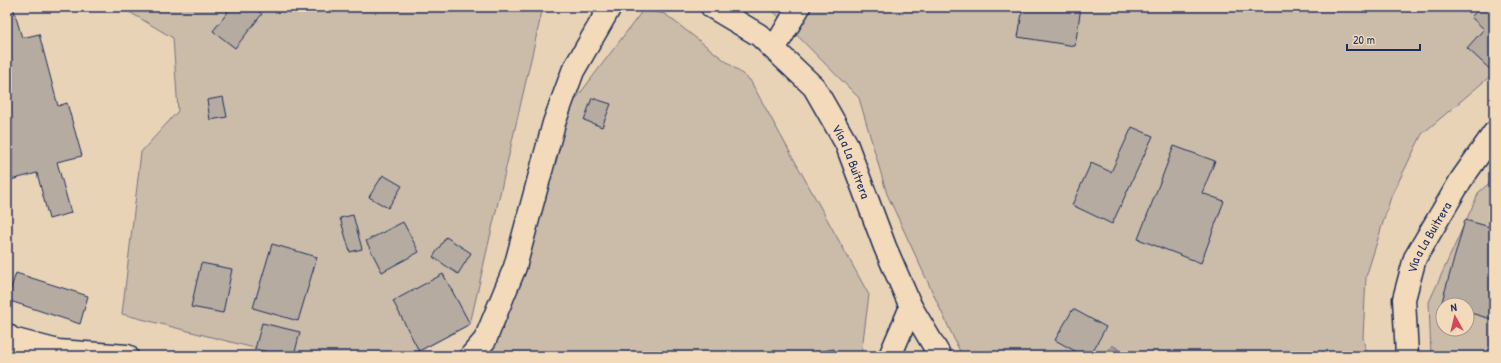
<svg xmlns="http://www.w3.org/2000/svg" width="1501" height="363" font-family="'Patrick Hand',sans-serif">
  <rect width="100%" height="100%" fill="#e9d3b6"/>
  <filter id="ink" filterUnits="userSpaceOnUse"><feTurbulence type="fractalNoise" baseFrequency=".025" numOctaves="2"/><feDisplacementMap in="SourceGraphic" scale="8" xChannelSelector="R" yChannelSelector="G"/><feConvolveMatrix kernelMatrix="1 2 1 2 8 2 1 2 1" color-interpolation-filters="sRGB"/></filter>
  <g filter="url(#ink)">
    <!-- green -->
    <path fill="#cbbba9" stroke="#737584" fill-rule="evenodd" d="M121 7H543L470 324 419 351 329 356H285L122 314 141 152 178 111 173 38Z
      M769 7H1494V73L1422 134 1391 197 1366 277 1363 338 1367 356H962L887 194 859 98Z
      M643 10 665 14 750 80 869 295 861 356H482L566 112Z
      M1494 179V356H1431L1429 302 1479 192ZM1443 305H1467V329H1443Z"/>
    <!-- water -->
    <path fill="#a09996" stroke="#6b6f80" d="M1112 345 1130 356H1105Z"/>
    <!-- building -->
    <path fill="#b6aba1" stroke="#1b2f5e" d="M7 7H13L22 38 39 34 58 106 67 103 82 156 57 162 71 213 49 219 37 173 7 181Z
      M222 7H253L262 14 235 48 213 31 228 12Z
      M1023 7H1081L1075 46 1018 37Z
      M1481 7H1494V73L1467 48 1484 29 1471 17Z
      M223 97 227 117 210 120 207 100Z
      M592 98 611 104 602 127 584 120Z
      M1132 127 1153 136 1112 224 1072 205 1091 163 1111 172Z
      M1174 146 1215 161 1202 193 1224 201 1201 263 1138 239Z
      M383 175 402 186 388 208 369 197Z
      M353 215 362 249 350 252 340 218Z
      M1465 220 1494 228V310L1491 319 1467 312V305H1441Z
      M403 222 419 252 382 272 366 241Z
      M446 237 471 253 458 274 433 257Z
      M272 244 317 257 298 321 253 308Z
      M201 263 232 269 223 313 191 307Z
      M16 273 88 296 80 324 7 300Z
      M443 274 470 324 419 351 393 301Z
      M1073 309 1106 327 1090 356H1084L1055 340Z
      M262 323 300 332 294 356H285L255 349Z
      M834 349 835 356H793Z"/>
    <g fill="none" stroke-linecap="round" stroke-linejoin="round">
      <!-- minor casing -->
      <g stroke="#1b2f5e" stroke-width="25">
        <g id="minor">
          <path id="s1" d="M712 7 759 35 814 87 846 143 885 247 911 307 940 356"/>
          <path d="M774 49 799 7"/>
          <path d="M7 335 12 339 58 351 127 356"/>
          <path d="M471 356 485 340 515 267 554 123 573 71 610 7"/>
          <path d="M890 356 911 307"/>
          <path id="s2" d="M1407 356 1404 299 1415 258 1461 180 1494 133"/>
        </g>
      </g>
      <!-- minor -->
      <use href="#minor" stroke="#f2daba" stroke-width="22"/>
    </g>
  </g>
  <g text-anchor="middle" dominant-baseline="central" stroke-width="3" stroke-linejoin="round" paint-order="stroke">
    <!-- street labels -->
    <g font-size="13" fill="#1b2f5e" stroke="#f2daba">
      <text stroke="none"><textPath href="#s1" startOffset="214">Vía a La Buitrera</textPath></text>
      <text stroke="none"><textPath href="#s2" startOffset="124">Vía a La Buitrera</textPath></text>
    </g>
  </g>
  <!-- margin -->
  <rect width="1501" height="363" fill="none" stroke="#f2daba" stroke-width="24"/>
  <rect x="12" y="12" width="1477" height="339" fill="none" stroke="#1b2f5e" stroke-width="1.5" filter="url(#ink)"/>
  <!-- north arrow -->
  <g transform="translate(1455 317) rotate(352)"><circle r="19" fill="#f2daba" stroke="#9c9695"/>
  <path d="M0-3L7 15L0 10L-7 15Z" fill="#d1495b"/>
  <text y="-6" font-size="11" font-weight="bold" text-anchor="middle" fill="#1b2f5e">N</text>
  </g>
  <!-- scale -->
  <path d="M1347 44v6h73v-6" fill="none" stroke="#1b2f5e" stroke-width="2"/>
  <text x="1353" y="44" font-size="12" fill="#1b2f5e" stroke="#f2daba" stroke-width="3" paint-order="stroke">20 m</text>
</svg>
